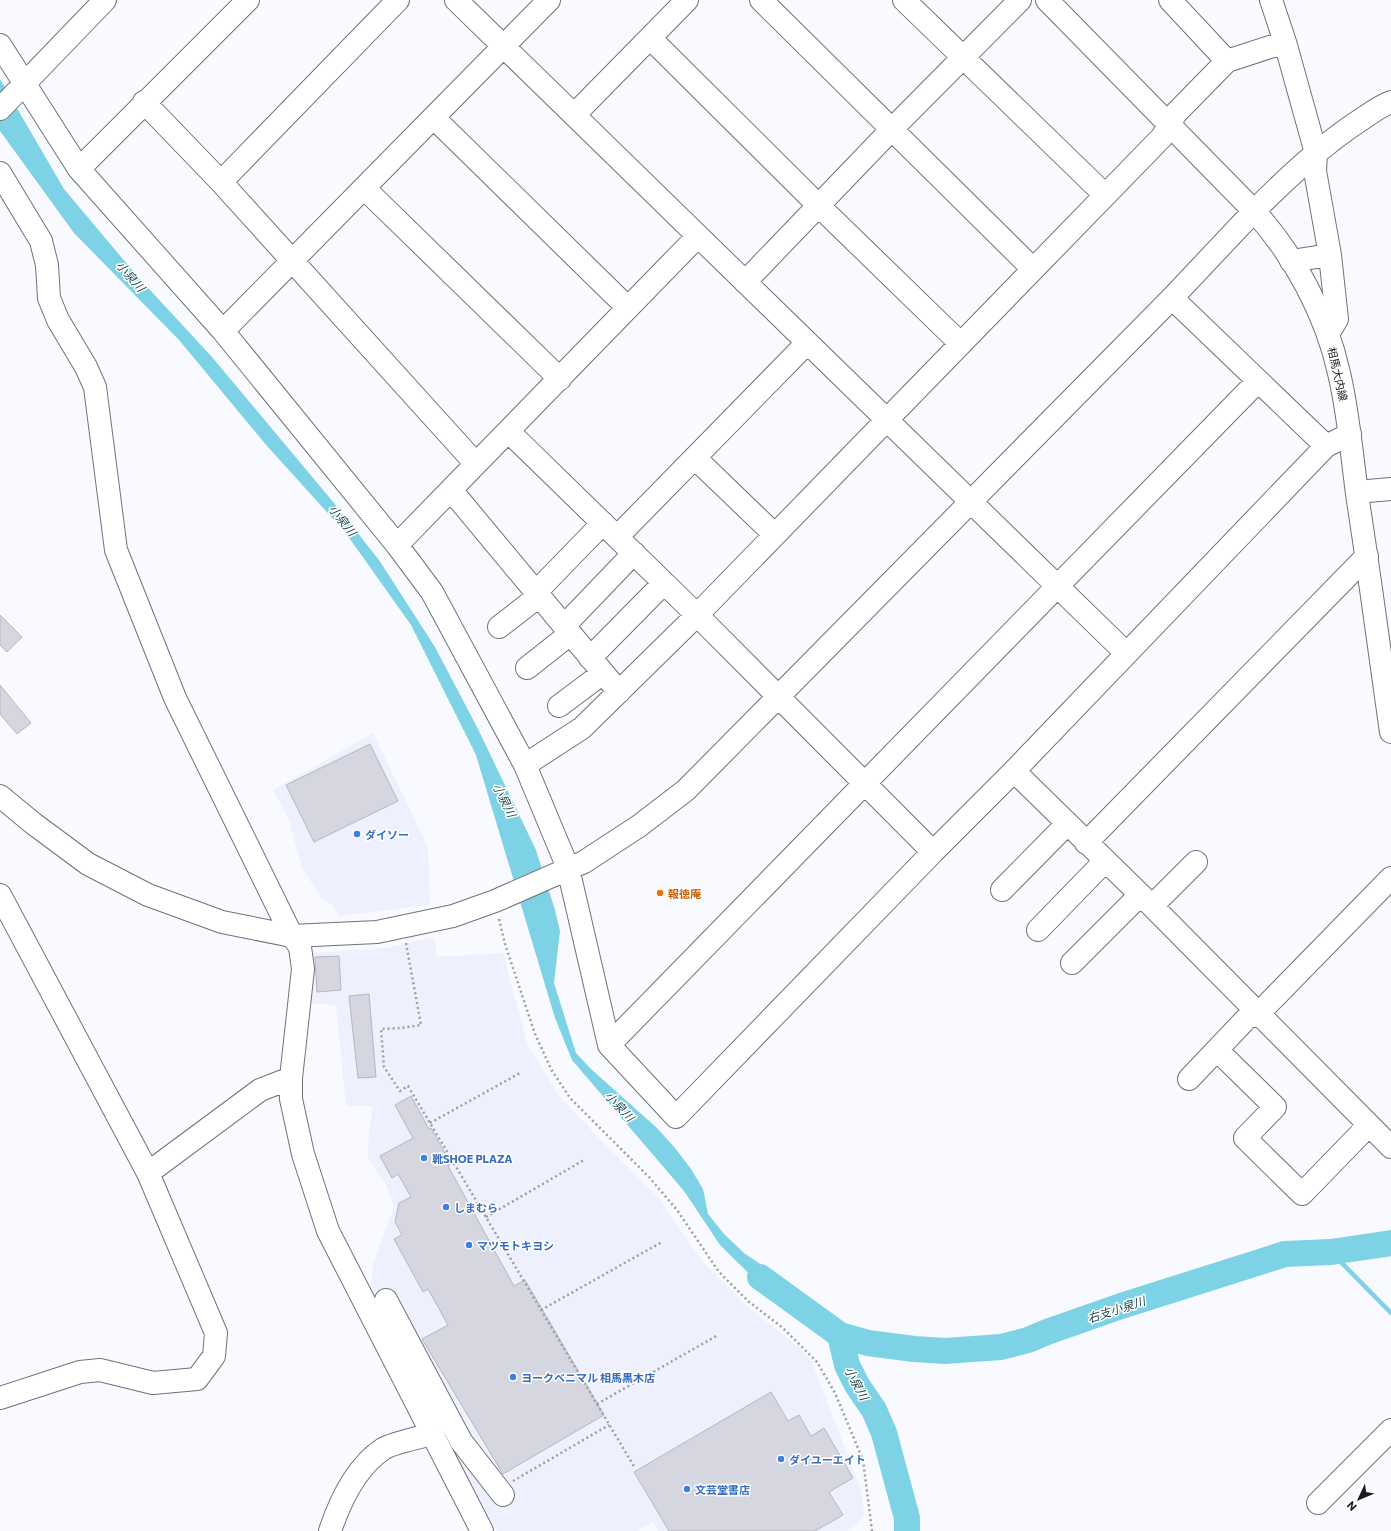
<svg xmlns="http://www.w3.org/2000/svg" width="1391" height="1531" font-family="Commissioner,'Noto Sans JP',sans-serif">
  <rect width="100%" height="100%" fill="#f9faff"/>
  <!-- built -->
  <path fill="#eef0fd" d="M373 733 428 847 430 905 339 916 332 905 322 899 302 868 289 820 273 790Z
    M434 937 437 957 503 953 527 1043 557 1093 595 1134 658 1197 703 1262 748 1307 799 1347 812 1362 861 1490 864 1514 856 1525 847 1531H658L653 1522 638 1531H497L369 1297 373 1265 394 1206 387 1187 368 1157 369 1132 373 1106H346L336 1005 309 1003V953L386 948Z"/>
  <!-- water -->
  <path fill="#7ed2e5" d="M0 79 64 189 138 277 212 357 334 503 379 560 435 647 478 729 536 850 555 910 560 931 554 983 576 1053 591 1069 657 1128 675 1148 691 1169 703 1189 708 1214 724 1234 744 1253 799 1290 780 1304 720 1245 684 1191 572 1060 555 1018 476 755 411 625 345 532 267 446 179 340 74 233 0 131Z"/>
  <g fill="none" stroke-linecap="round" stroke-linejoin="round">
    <!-- stream -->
    <path stroke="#7ed2e5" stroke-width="4.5" d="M1331 1252 1391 1313"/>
    <!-- river -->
    <path stroke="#7ed2e5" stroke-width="26" d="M760 1277 840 1335 847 1365 857 1385 874 1410 884 1433 907 1518V1531
      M840 1335 868 1343 914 1349 945 1351 1001 1347 1028 1340 1047 1332 1121 1306 1285 1254 1331 1252 1391 1243"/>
  </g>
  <!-- building -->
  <path fill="#d5d6df" stroke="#b5b6bf" d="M0 615 22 637 7 652 0 645Z
    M0 685 31 723 17 734 0 714Z
    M370 744 398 801 314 842 286 785Z
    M339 956 341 990 317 992 315 957Z
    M369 994 376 1077 358 1078 349 996Z
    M411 1096 429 1129 431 1128 451 1164 448 1166 514 1286 525 1280 604 1415 503 1474 422 1339 448 1325 428 1289 423 1292 394 1239 402 1235 395 1222 399 1203 411 1197 398 1174 392 1178 380 1156 413 1138 395 1105Z
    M771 1392 788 1421 799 1415 811 1436 824 1428 853 1478 829 1492 843 1515 815 1531H669L634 1472Z"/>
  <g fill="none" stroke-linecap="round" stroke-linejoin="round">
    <!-- minor casing -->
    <g stroke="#707279" stroke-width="24">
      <path id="minor" d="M456 0 1126 653
        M761 0 1032 268
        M904 0 1104 194
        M1170 0 1227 61
        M1271 0 1285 42 1316 153 1315 171 1330 255 1337 319 1328 334
        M650 38 819 206 960 343
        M0 45 79 169 223 331 397 545 432 592 525 765 568 868 609 1045 676 1117 933 852
        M144 102 221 182 476 464
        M0 109 105 0
        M574 115 687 0
        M434 118 628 308
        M79 169 248 0
        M0 173 41 241 47 265 49 298 58 320 86 367 95 387 116 550 175 698 292 936 300 947 303 969 291 1078V1099L303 1154 328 1231 482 1531
        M221 182 398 0
        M364 188 560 379
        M1291 261 1330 255
        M745 282 893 128 1020 0
        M1172 298 1326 446
        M223 331 549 0
        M508 431 697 615 933 852 1014 771 1326 446 1350 434
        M695 458 775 535
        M451 490 619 692
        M1357 492 1391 489
        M617 537 807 343
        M397 545 698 236
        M536 592 603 523
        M564 626 634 553
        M499 627 539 596
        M590 658 664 583
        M527 668 570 634
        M559 706 603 673
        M525 765 582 728 697 615 1162 137 1176 113 1227 61 1285 42
        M1014 771 1152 906 1391 1147
        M0 796 34 824 88 864 148 895 222 922 292 936 377 932 453 916 495 901 584 862 639 826 686 790 1172 298 1254 211 1047 0
        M1086 843 1367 556
        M1002 890 1067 824
        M0 895 148 1173 216 1333 214 1356 197 1379 153 1383 100 1370 80 1372 0 1398
        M1152 906 1196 862
        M1038 930 1105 861
        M1072 963 1140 895
        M609 1045 1258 381
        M1217 1050 1275 1107 1245 1138 1302 1194 1369 1125
        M1189 1079 1247 1018 1258 1014 1391 878
        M148 1173 260 1090 291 1078
        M386 1300 461 1441 503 1495
        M1318 1503 1391 1430
        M330 1531C340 1501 356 1467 383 1449 392 1443 421 1437 433 1434"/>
    </g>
    <!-- major casing -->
    <g stroke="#707279" stroke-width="24">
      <path id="major" d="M1391 102C1380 106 1371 113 1362 119 1322 145 1287 178 1254 211 1294 255 1326 314 1339 373 1349 415 1352 458 1358 501 1370 578 1380 655 1391 732"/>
    </g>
    <!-- path -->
    <path stroke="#9d9da2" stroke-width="2.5" stroke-dasharray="2 3" stroke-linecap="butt" d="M499 919 505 944 535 1034 551 1069 570 1098 649 1177 677 1210 719 1272 748 1301 783 1328 817 1362 835 1393 863 1460 872 1531
      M406 943 421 1025 401 1028 381 1029 384 1067 400 1091 408 1086 635 1468
      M430 1123 520 1073
      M486 1217 584 1160
      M541 1310 662 1242
      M597 1404 718 1335
      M513 1481 609 1425"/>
    <!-- minor -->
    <use href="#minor" stroke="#fff" stroke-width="22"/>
    <!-- major -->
    <use href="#major" stroke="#fff" stroke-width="22"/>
  </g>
  <!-- markers -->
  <g fill="#3f7fe0" stroke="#fff" stroke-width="1.5">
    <circle cx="357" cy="834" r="4"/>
    <circle cx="424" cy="1158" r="4"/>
    <circle cx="446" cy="1207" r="4"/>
    <circle cx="469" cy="1245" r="4"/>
    <circle cx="513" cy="1377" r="4"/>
    <circle cx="781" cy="1459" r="4"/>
    <circle cx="687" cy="1489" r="4"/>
  </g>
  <circle fill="#e8710a" stroke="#fff" stroke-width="1.5" cx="660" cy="893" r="4"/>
  <g text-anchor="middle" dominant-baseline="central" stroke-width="3" stroke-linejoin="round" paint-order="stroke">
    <!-- street labels -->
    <g font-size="11" fill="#1c1c20" stroke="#fff">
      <text transform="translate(1338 374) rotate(77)">相馬大内線</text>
    </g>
    <!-- shop labels -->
    <g font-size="11" font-weight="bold" fill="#366cbe" stroke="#fff" text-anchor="start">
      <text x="365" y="834">ダイソー</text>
      <text x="432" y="1158">靴SHOE PLAZA</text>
      <text x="454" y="1207">しまむら</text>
      <text x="477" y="1245">マツモトキヨシ</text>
      <text x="521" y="1377">ヨークベニマル 相馬黒木店</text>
      <text x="789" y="1459">ダイユーエイト</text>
      <text x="695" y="1489">文芸堂書店</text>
    </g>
    <!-- food labels -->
    <g font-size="11" font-weight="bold" fill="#c56008" stroke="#fff" text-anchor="start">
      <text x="668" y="893">報徳庵</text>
    </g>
    <!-- water labels -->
    <g font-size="12" font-style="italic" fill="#214850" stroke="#fff">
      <text transform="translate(131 276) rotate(49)">小泉川</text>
      <text transform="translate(343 520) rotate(52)">小泉川</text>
      <text transform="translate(505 800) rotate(64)">小泉川</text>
      <text transform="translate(620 1106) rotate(47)">小泉川</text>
      <text transform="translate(1116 1309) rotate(-18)">右支小泉川</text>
      <text transform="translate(857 1383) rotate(62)">小泉川</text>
    </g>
  </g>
  <!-- north arrow -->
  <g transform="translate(1359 1499) rotate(226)" stroke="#ffffff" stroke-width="3" paint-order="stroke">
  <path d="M0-3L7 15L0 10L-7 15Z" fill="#1c1c20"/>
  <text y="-6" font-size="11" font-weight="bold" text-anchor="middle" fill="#1c1c20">N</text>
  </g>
</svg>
